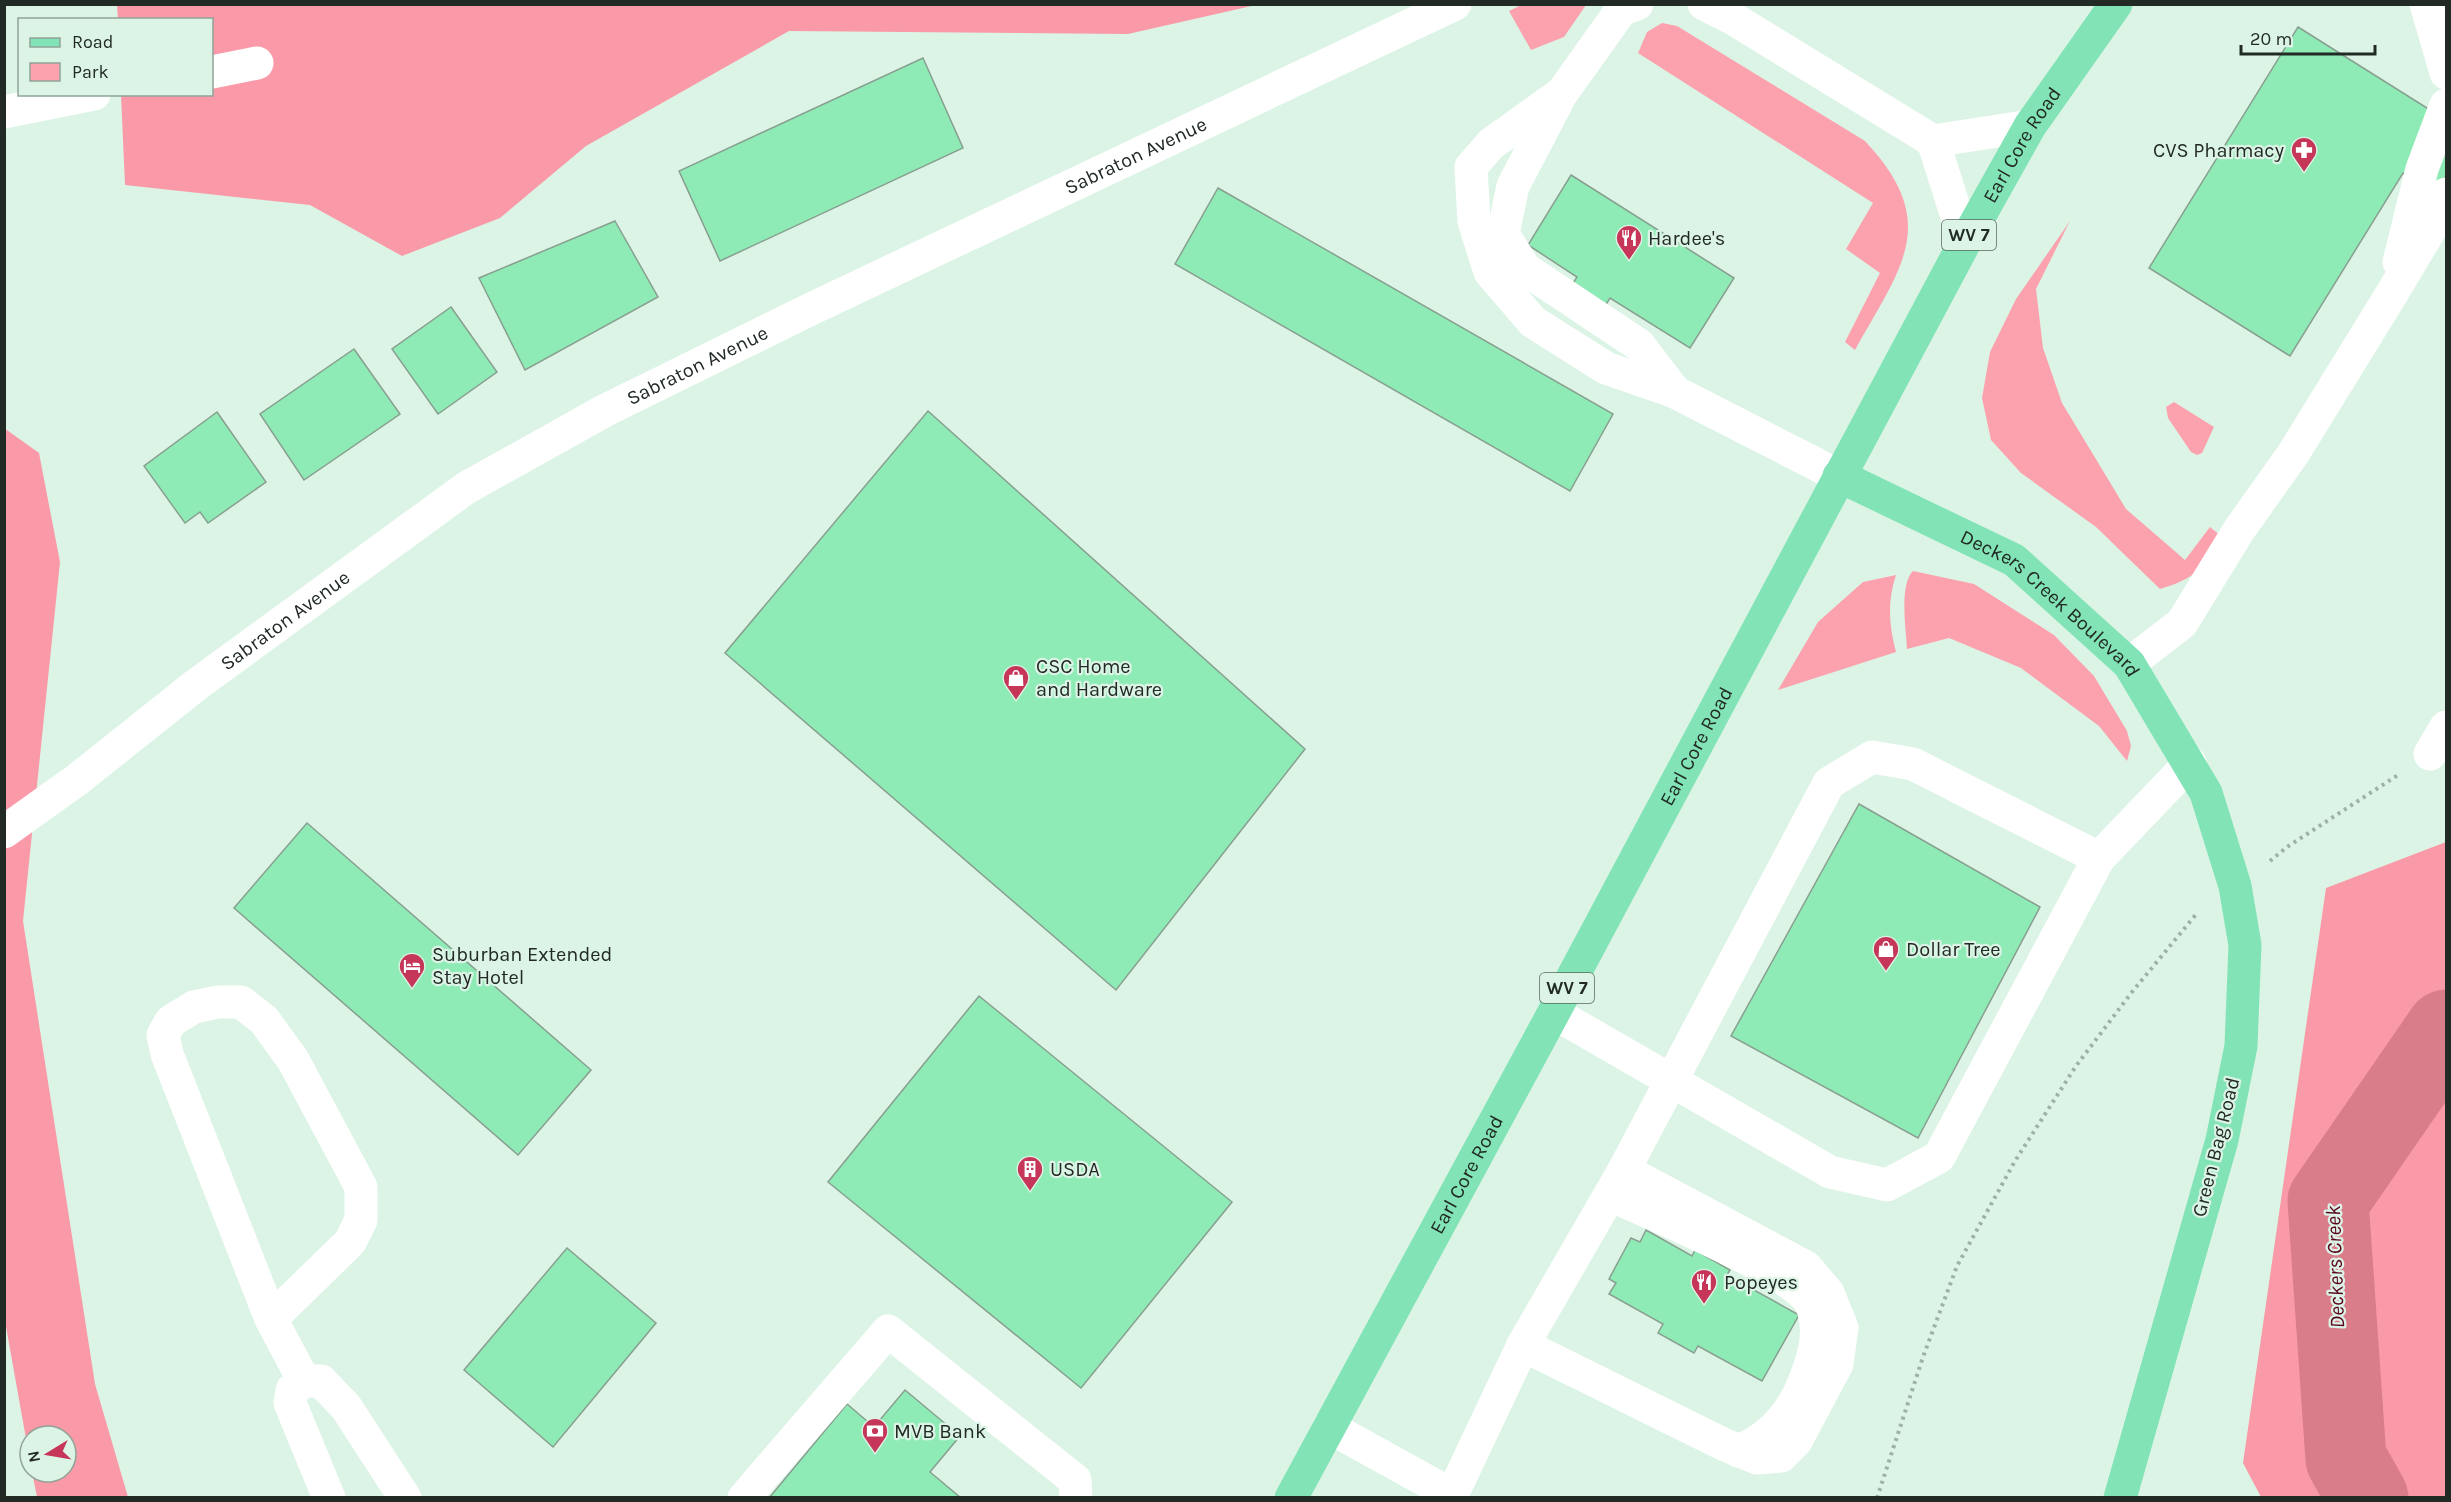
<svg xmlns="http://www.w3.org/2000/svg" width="2451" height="1502" font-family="Karla,sans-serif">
  <rect width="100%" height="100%" fill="#dcf4e5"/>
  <!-- green -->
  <path fill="#fba2ae" d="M1521 5V4L1586 5 1564 37 1531 50 1509 11Z
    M1662 23 1677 26 1865 141C1942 223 1901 267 1855 350L1845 342 1880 273 1846 249 1873 203 1638 53 1647 32Z
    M2070 221 2036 289 2043 348 2062 403 2126 509 2185 560 2210 527 2221 536C2208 568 2193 579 2160 589L2096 527 2021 473 1991 440 1982 398 1990 352 2016 299Z
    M2174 402 2214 427 2202 453 2197 455 2191 452 2168 418 2166 407Z
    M1913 571 1974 584 2054 635 2094 676 2127 731 2131 746 2127 761 2099 726 2021 668 1949 638 1907 649C1906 629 1899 585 1913 571Z
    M1896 575C1887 602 1889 625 1896 652L1778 690 1818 622 1863 582Z"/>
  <!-- forest -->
  <path fill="#fa9aa8" d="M117 5H1256L1128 34 789 31 586 146 500 218 402 256 310 205 125 185 121 95 212 94V20L118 19Z
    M4 428 39 453 60 562 23 921 95 1384 128 1497H37L32 1472H66V1436H30V1461L5 1321Z
    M2446 842V1497H2261L2243 1463 2326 888Z"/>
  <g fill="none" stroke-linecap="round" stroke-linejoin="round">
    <!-- river -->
    <path stroke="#da7d8b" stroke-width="81" d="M2368 1498 2346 1459 2328 1201 2446 1030"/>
  </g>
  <!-- building -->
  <path fill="#8febb6" stroke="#889f90" stroke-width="1.5" d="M2298 27 2435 113 2419 139 2446 156V176L2436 193 2403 173 2290 356 2149 268Z
    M923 58 963 148 720 261 679 171Z
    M1571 175 1734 278 1690 348 1610 298 1590 330 1557 309 1577 277 1528 245Z
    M1218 188 1613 414 1570 491 1175 264Z
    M615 221 658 297 525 370 479 278Z
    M451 307 497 372 438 414 392 349Z
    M354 349 400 414 304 480 260 414Z
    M928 411 1305 749 1116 990 725 653Z
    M217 412 266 482 208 523 200 512 185 523 144 466Z
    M1859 804 2040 907 1918 1138 1731 1036Z
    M307 823 591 1070 518 1155 234 908Z
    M979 996 1232 1202 1081 1388 828 1182Z
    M1646 1230 1692 1256 1695 1250 1730 1270 1727 1275 1799 1315 1762 1381 1698 1346 1694 1353 1658 1333 1663 1324 1609 1294 1616 1283 1609 1279 1631 1238 1640 1242Z
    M567 1248 656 1323 553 1447 464 1370Z
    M905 1390 960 1436 930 1472 961 1498H769L847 1404 874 1427Z"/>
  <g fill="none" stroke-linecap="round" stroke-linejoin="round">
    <!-- path -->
    <path stroke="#9eb1a5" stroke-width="4" stroke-dasharray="3 4.5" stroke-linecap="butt" d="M2270 861 2287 847 2398 775
      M1877 1498 1923 1357 1957 1266 2015 1161 2076 1066 2132 992 2198 912"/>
    <!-- minor -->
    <g stroke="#fff" stroke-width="33">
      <path d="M1637 4 1622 9 1562 93 1491 144 1471 167 1474 221 1490 272 1533 322 1606 368 1675 392 1839 476"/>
      <path d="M1704 4 1732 18 1933 141 2030 126"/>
      <path d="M2426 4 2446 73"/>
      <path d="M212 72 257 63"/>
      <path d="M1558 100 1513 186 1503 234 1525 269 1639 345 1675 392"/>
      <path d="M4 112 94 94"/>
      <path d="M1933 141 1965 242"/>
      <path d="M2399 262 2422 169 2446 105"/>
      <path d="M2129 664 2182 623 2239 530 2293 454 2391 295 2437 218 2446 194"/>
      <path d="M2430 754 2446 727"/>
      <path id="s1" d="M4 832 78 779 196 685 466 488 604 411 811 309 1455 4"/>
      <path d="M1554 1013 1830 1172 1887 1185 1939 1157 2099 858 2190 763"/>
      <path d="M1610 1195C1646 1211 1800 1276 1812 1306 1821 1331 1815 1353 1806 1377 1794 1410 1772 1438 1738 1451"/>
      <path d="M271 1319 350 1242 361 1220V1187L293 1060 264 1020 241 1002H218L194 1007 171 1021 163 1035 167 1054 271 1319 304 1381"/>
      <path d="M1523 1345 1725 1445 1757 1458 1781 1456 1796 1441 1837 1364 1842 1328 1828 1293 1806 1267 1624 1170"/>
      <path d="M1329 1427 1452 1495 1523 1345 1624 1170 1829 783 1872 757 1913 764 2099 858"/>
      <path d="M329 1498 290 1403 292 1390 304 1381H321L346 1407 405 1498"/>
      <path d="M744 1498 888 1331 1075 1480 1076 1498"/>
    </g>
    <!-- major -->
    <g stroke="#82e3b6" stroke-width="33">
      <path id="s2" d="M1839 476 2014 560 2129 664 2206 793 2235 886 2245 945 2241 1046 2222 1140 2120 1498"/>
      <path id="s3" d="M1291 1498 1547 1025 1965 242 2030 126 2116 4"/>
    </g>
  </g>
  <!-- icons -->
  <defs>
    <g id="pharmacy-pin" transform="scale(1.35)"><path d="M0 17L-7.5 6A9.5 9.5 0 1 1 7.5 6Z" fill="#c53659" stroke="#dcf4e5"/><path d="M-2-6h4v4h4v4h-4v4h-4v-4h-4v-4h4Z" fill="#fff"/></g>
    <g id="restaurant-pin" transform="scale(1.35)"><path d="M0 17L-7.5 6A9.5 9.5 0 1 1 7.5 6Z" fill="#c53659" stroke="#dcf4e5"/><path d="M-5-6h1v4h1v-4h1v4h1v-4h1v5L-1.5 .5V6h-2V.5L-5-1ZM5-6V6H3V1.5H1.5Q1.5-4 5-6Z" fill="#fff"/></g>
    <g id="shop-pin" transform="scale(1.35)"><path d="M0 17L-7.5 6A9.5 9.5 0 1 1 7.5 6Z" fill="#c53659" stroke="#dcf4e5"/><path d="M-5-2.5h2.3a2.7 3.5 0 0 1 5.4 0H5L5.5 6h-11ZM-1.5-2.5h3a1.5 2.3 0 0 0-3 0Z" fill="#fff"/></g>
    <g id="hotel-pin" transform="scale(1.35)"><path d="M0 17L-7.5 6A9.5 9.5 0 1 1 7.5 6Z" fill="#c53659" stroke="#dcf4e5"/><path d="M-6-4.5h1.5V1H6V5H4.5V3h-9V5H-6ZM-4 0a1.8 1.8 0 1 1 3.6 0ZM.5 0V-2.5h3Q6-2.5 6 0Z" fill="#fff"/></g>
    <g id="building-pin" transform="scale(1.35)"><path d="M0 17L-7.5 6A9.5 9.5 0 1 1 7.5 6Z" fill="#c53659" stroke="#dcf4e5"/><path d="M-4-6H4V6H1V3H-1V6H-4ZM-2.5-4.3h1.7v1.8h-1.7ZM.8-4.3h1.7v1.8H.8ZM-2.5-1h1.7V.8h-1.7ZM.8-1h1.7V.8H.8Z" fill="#fff"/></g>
    <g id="bank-pin" transform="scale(1.35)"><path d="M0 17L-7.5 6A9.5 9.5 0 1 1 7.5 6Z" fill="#c53659" stroke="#dcf4e5"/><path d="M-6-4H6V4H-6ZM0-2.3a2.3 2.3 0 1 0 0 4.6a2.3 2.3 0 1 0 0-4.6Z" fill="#fff"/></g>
  </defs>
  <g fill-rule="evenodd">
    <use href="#pharmacy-pin" x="2304" y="150"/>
    <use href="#restaurant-pin" x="1629" y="238"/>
    <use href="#shop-pin" x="1016" y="678"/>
    <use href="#shop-pin" x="1886" y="949"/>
    <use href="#hotel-pin" x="412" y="966"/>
    <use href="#building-pin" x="1030" y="1169"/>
    <use href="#restaurant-pin" x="1704" y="1282"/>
    <use href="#bank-pin" x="875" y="1431"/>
  </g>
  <g text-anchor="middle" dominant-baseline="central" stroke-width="4.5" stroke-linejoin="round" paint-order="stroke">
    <!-- shield labels -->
    <g fill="#dcf4e5" stroke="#59675e" stroke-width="1.5">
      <rect x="1942" y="220" width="54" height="30" rx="4.5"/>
      <rect x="1540" y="973" width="54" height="30" rx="4.5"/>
    </g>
    <g font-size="18" font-weight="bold" fill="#212a24">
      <text x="1969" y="235">WV 7</text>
      <text x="1567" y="988">WV 7</text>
    </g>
    <!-- street labels -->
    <g font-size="20" fill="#212a24" stroke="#dcf4e5">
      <text stroke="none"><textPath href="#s3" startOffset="1538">Earl Core Road</textPath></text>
      <text stroke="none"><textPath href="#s1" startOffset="1324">Sabraton Avenue</textPath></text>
      <text stroke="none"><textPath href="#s1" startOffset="838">Sabraton Avenue</textPath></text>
      <text stroke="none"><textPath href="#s2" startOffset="249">Deckers Creek Boulevard</textPath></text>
      <text stroke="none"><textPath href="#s1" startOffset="352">Sabraton Avenue</textPath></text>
      <text stroke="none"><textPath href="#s3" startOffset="854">Earl Core Road</textPath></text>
      <text transform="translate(2216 1147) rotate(-76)">Green Bag Road</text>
      <text stroke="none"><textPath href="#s3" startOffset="368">Earl Core Road</textPath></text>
    </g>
    <!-- poi labels -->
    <g font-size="20" fill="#212a24" stroke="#dcf4e5" text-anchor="start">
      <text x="2284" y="150" text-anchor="end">CVS Pharmacy</text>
      <text x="1648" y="238">Hardee's</text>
      <text x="1036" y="666">CSC Home<tspan x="1036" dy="23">and Hardware</tspan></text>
      <text x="1906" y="949">Dollar Tree</text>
      <text x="432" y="954">Suburban Extended<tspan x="432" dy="23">Stay Hotel</tspan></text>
      <text x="1050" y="1169">USDA</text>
      <text x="1724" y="1282">Popeyes</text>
      <text x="894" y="1431">MVB Bank</text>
    </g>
    <!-- water labels -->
    <g font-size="21" font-style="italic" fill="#5a031f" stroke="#dcf4e5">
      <text transform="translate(2335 1267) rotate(-92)">Deckers Creek</text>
    </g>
  </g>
  <!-- border -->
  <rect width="2451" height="1502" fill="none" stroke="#212a24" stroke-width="12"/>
  <!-- legend -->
  <rect x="18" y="18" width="195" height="78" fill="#dcf4e5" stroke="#91a398" stroke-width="1.5"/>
  <rect x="30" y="38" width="30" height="9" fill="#82e3b6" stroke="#91a398" stroke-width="1.5"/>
  <text x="72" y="48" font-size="18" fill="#212a24">Road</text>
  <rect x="30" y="63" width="30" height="18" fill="#fba2ae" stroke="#91a398" stroke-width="1.5"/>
  <text x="72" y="78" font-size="18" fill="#212a24">Park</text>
  <!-- north arrow -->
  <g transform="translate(48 1454) rotate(259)"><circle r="28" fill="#dcf4e5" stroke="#91a398" stroke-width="1.5"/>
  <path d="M0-4.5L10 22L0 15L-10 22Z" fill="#c53659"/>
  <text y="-9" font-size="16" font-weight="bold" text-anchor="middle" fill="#212a24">N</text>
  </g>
  <!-- scale -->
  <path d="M2241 45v9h134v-9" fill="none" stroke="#212a24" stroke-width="3"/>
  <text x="2250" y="45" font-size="18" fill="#212a24" stroke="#dcf4e5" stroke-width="4.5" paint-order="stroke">20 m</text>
</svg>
